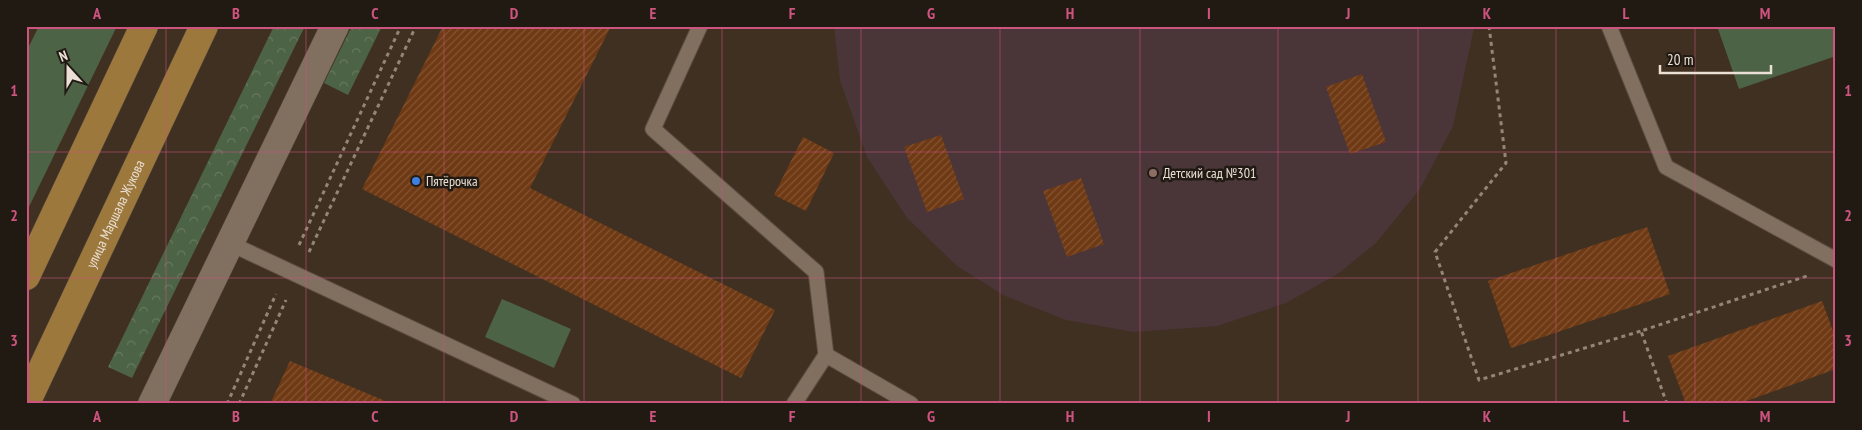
<svg xmlns="http://www.w3.org/2000/svg" width="1862" height="430" font-family="'PT Sans Narrow',sans-serif">
  <defs>
    <pattern id="forest-crowns" width="20" height="18" patternUnits="userSpaceOnUse" patternTransform="scale(1.25)"><rect width="20" height="18" fill="#4d6345"/><path d="M2 6a3 3 0 1 1 6 0M12 15a3 3 0 1 1 6 0" fill="none" stroke="#67795f"/></pattern>
    <pattern id="building-hatch" width="6" height="6" patternUnits="userSpaceOnUse" patternTransform="scale(1.25)"><rect width="6" height="6" fill="#6e3913"/><path d="M-1 1l2-2M0 6l6-6M5 7l2-2" fill="none" stroke="#835535"/></pattern>
  </defs>
  <rect width="100%" height="100%" fill="#403021"/>
  <!-- education -->
  <path fill="#4a3539" d="M834 26H1473L1474 28 1453 126 1420 189 1376 243 1339 273 1286 303 1217 326 1134 332 1066 320 1005 296 957 266 907 218 867 157 840 80Z"/>
  <!-- grass -->
  <path fill="#4d6345" d="M39 26H117L26 213V52Z
    M1717 26H1836V56L1739 89Z
    M502 299 571 329 554 368 485 337Z"/>
  <!-- forest -->
  <path fill="url(#forest-crowns)" d="M274 26H305L132 378 108 367Z
    M352 26H382L348 95 324 83Z"/>
  <!-- building -->
  <path fill="url(#building-hatch)" d="M443 26H611L530 188 775 310 741 378 362 189Z
    M1362 74 1386 142 1350 154 1326 87Z
    M941 135 964 199 927 212 904 147Z
    M803 137 834 153 806 211 774 195Z
    M1081 178 1104 244 1067 257 1043 191Z
    M1647 227 1670 294 1511 348 1488 281Z
    M1822 301 1836 339V369L1738 404H1686L1668 356Z
    M290 361 390 403V404H270Z"/>
  <g fill="none" stroke-linecap="round" stroke-linejoin="round">
    <!-- lane casing -->
    <g stroke="#594c3f" stroke-width="17">
      <path id="lane" d="M700 26 653 129 816 272 826 355 794 404
        M1609 26 1666 167 1836 260
        M229 243 573 404
        M826 355 911 404"/>
    </g>
    <!-- street casing -->
    <g stroke="#594c3f" stroke-width="29">
      <path id="street" d="M152 404 335 26"/>
    </g>
    <!-- primary casing -->
    <g stroke="#594c3f" stroke-width="29">
      <g id="primary">
        <path d="M26 276 144 26"/>
        <path id="s1" d="M26 403 204 26"/>
      </g>
    </g>
    <!-- path -->
    <path stroke="#938679" stroke-width="3" stroke-dasharray="4 4" stroke-linecap="butt" d="M1489 26 1506 163 1435 252 1479 380 1641 331
      M299 245 401 26
      M309 252 416 26
      M227 404 276 294
      M239 404 286 300
      M1667 404 1641 331 1807 276"/>
    <!-- lane -->
    <use href="#lane" stroke="#816f5f" stroke-width="15"/>
    <!-- street -->
    <use href="#street" stroke="#816f5f" stroke-width="28"/>
    <!-- primary -->
    <use href="#primary" stroke="#9d783c" stroke-width="28"/>
  </g>
  <!-- grid -->
  <path fill="none" stroke="#ce5480" stroke-width="1" stroke-opacity="0.55" d="M166 26V404M306 26V404M444 26V404M584 26V404M722 26V404M861 26V404M1000 26V404M1140 26V404M1278 26V404M1418 26V404M1556 26V404M1695 26V404M26 152H1836M26 278H1836"/>
  <!-- markers -->
  <circle fill="#8d6e63" stroke="#211a13" stroke-width="2" cx="1153" cy="173" r="5"/>
  <circle fill="#3f7fe0" stroke="#211a13" stroke-width="2" cx="416" cy="181" r="5"/>
  <g text-anchor="middle" dominant-baseline="central" stroke-width="5" stroke-linejoin="round" paint-order="stroke">
    <!-- poi labels -->
    <g font-size="14" fill="#eae0d6" stroke="#211a13" text-anchor="start">
      <text x="1163" y="173">Детский сад №301</text>
      <text x="426" y="181">Пятёрочка</text>
    </g>
    <!-- street labels -->
    <g font-size="14" fill="#eae0d6" stroke="#211a13">
      <text stroke="none"><textPath href="#s1" startOffset="209">улица Маршала Жукова</textPath></text>
    </g>
  </g>
  <!-- border -->
  <rect width="1862" height="430" fill="none" stroke="#211a13" stroke-width="55"/>
  <!-- north arrow -->
  <g transform="translate(68 68) rotate(339)" stroke="#211a13" stroke-width="4" paint-order="stroke">
  <path d="M0-4L9 19L0 12L-9 19Z" fill="#eae0d6"/>
  <text y="-8" font-size="14" font-weight="bold" text-anchor="middle" fill="#eae0d6">N</text>
  </g>
  <!-- scale -->
  <path d="M1660 65v8h111v-8" fill="none" stroke="#eae0d6" stroke-width="2.5"/>
  <text x="1667" y="65" font-size="15" fill="#eae0d6" stroke="#211a13" stroke-width="4" paint-order="stroke">20 m</text>
  <rect x="28" y="28" width="1806" height="374" fill="none" stroke="#ce5480" stroke-width="2"/>
  <g font-size="16" text-anchor="middle" font-weight="bold" fill="#ce5480">
    <text x="97" y="19">A</text>
    <text x="236" y="19">B</text>
    <text x="375" y="19">C</text>
    <text x="514" y="19">D</text>
    <text x="653" y="19">E</text>
    <text x="792" y="19">F</text>
    <text x="931" y="19">G</text>
    <text x="1070" y="19">H</text>
    <text x="1209" y="19">I</text>
    <text x="1348" y="19">J</text>
    <text x="1487" y="19">K</text>
    <text x="1626" y="19">L</text>
    <text x="1765" y="19">M</text>
    <text x="14" y="96">1</text>
    <text x="1848" y="96">1</text>
    <text x="14" y="221">2</text>
    <text x="1848" y="221">2</text>
    <text x="14" y="346">3</text>
    <text x="1848" y="346">3</text>
    <text x="97" y="422">A</text>
    <text x="236" y="422">B</text>
    <text x="375" y="422">C</text>
    <text x="514" y="422">D</text>
    <text x="653" y="422">E</text>
    <text x="792" y="422">F</text>
    <text x="931" y="422">G</text>
    <text x="1070" y="422">H</text>
    <text x="1209" y="422">I</text>
    <text x="1348" y="422">J</text>
    <text x="1487" y="422">K</text>
    <text x="1626" y="422">L</text>
    <text x="1765" y="422">M</text>
  </g>
</svg>
